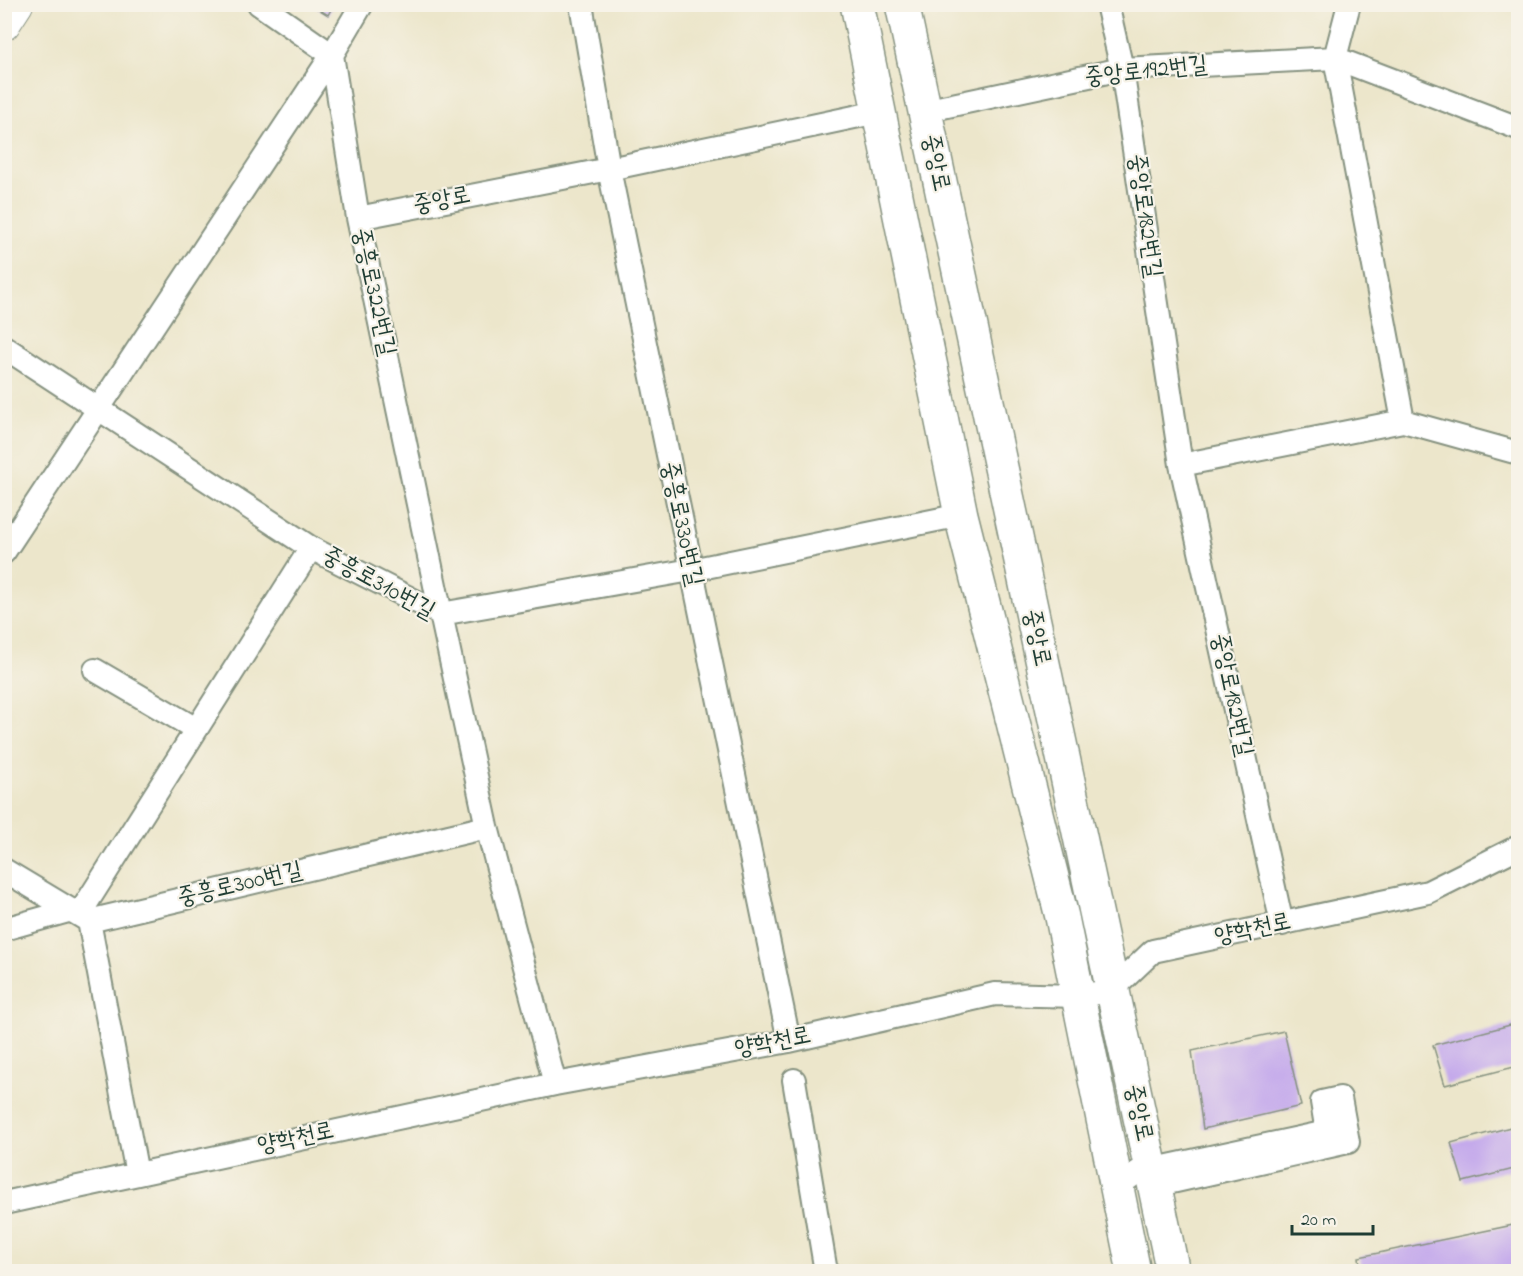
<svg xmlns="http://www.w3.org/2000/svg" width="1523" height="1276" font-family="'Indie Flower','Poor Story',sans-serif">
  <rect width="100%" height="100%" fill="#f7f3e8"/>
  <filter id="ink" filterUnits="userSpaceOnUse"><feTurbulence type="fractalNoise" baseFrequency=".0167" numOctaves="2"/><feDisplacementMap in="SourceGraphic" scale="12" xChannelSelector="R" yChannelSelector="G"/><feConvolveMatrix kernelMatrix="1 2 1 2 8 2 1 2 1" color-interpolation-filters="sRGB"/></filter>
  <filter id="wash" filterUnits="userSpaceOnUse"><feTurbulence type="fractalNoise" baseFrequency=".008" numOctaves="4" result="noise"/><feDisplacementMap in="SourceGraphic" scale="24" xChannelSelector="R" yChannelSelector="G"/><feGaussianBlur stdDeviation="1.35" result="paint"/><feColorMatrix in="noise" values="0 0 0 0 0 0 0 0 0 0 0 0 0 0 0 0 0 1.4 0 .05"/><feComposite in="paint" operator="in"/></filter>
  <g filter="url(#wash)">
    <rect width="100%" height="100%" fill="#ece6cb"/>
    <g id="blocks">
      <!-- building -->
      <path fill="#c5aaeb" d="M310 4H334L328 15Z
        M1518 1023V1066L1445 1085 1433 1045Z
        M1284 1031 1301 1106 1203 1129 1192 1051Z
        M1518 1125V1168L1463 1182 1451 1143Z
        M1518 1224V1267L1500 1272H1361L1359 1257Z"/>
    </g>
  </g>
  <g filter="url(#ink)">
    <use href="#blocks" fill-opacity="0" stroke="#869280" stroke-width="1.5"/>
    <g fill="none" stroke-linecap="round" stroke-linejoin="round">
      <!-- street casing -->
      <g stroke="#869280" stroke-width="26">
        <path id="street" d="M259 4 332 55 358 218 441 614 487 827 555 1084
          M581 4 609 169 789 1041
          M1107 4 1122 69 1181 465 1282 924
          M1349 4 1335 58 1403 421
          M924 111 1122 69 1335 58 1518 128
          M358 218 609 169 878 112
          M4 347 311 548 441 614
          M1181 465 1403 421 1518 453
          M4 552 332 55 362 4
          M441 614 691 570 961 515
          M95 670 196 729
          M4 870 89 921 487 827
          M79 915 311 548
          M89 921 137 1174
          M4 929 72 910
          M794 1080 826 1272
          M1117 1187 1136 1173 1327 1132 1322 1102 1340 1098 1348 1142 1154 1186
          M4 1203 555 1084 789 1041 995 994 1077 996 1111 991 1153 951 1428 892 1518 847"/>
      </g>
      <!-- secondary casing -->
      <g stroke="#869280" stroke-width="34">
        <path id="secondary" d="M4 24 17 4"/>
      </g>
      <!-- primary casing -->
      <g stroke="#869280" stroke-width="36">
        <path id="primary" d="M857 4 961 515 1062 917 1134 1272
          M902 4 1173 1272"/>
      </g>
      <!-- street -->
      <use href="#street" stroke="#fff" stroke-width="22"/>
      <!-- secondary -->
      <use href="#secondary" stroke="#fff" stroke-width="32"/>
      <!-- primary -->
      <use href="#primary" stroke="#fff" stroke-width="33"/>
    </g>
  </g>
  <g text-anchor="middle" dominant-baseline="central" stroke-width="4.5" stroke-linejoin="round" paint-order="stroke">
    <!-- street labels -->
    <g font-size="24" fill="#1f3d34" stroke="#f7f3e8">
      <text transform="translate(1146 72) rotate(-6)">중앙로192번길</text>
      <text transform="translate(935 163) rotate(78)">중앙로</text>
      <text transform="translate(442 201) rotate(-11)">중앙로</text>
      <text transform="translate(1144 216) rotate(82)">중앙로182번길</text>
      <text transform="translate(373 292) rotate(78)">중흥로322번길</text>
      <text transform="translate(681 524) rotate(78)">중흥로330번길</text>
      <text transform="translate(378 584) rotate(29)">중흥로310번길</text>
      <text transform="translate(1036 638) rotate(78)">중앙로</text>
      <text transform="translate(1231 695) rotate(78)">중앙로182번길</text>
      <text transform="translate(240 885) rotate(-13)">중흥로300번길</text>
      <text transform="translate(1253 930) rotate(-12)">양학천로</text>
      <text transform="translate(773 1043) rotate(-11)">양학천로</text>
      <text transform="translate(1138 1113) rotate(78)">중앙로</text>
      <text transform="translate(296 1139) rotate(-12)">양학천로</text>
    </g>
  </g>
  <!-- margin -->
  <rect width="1523" height="1276" fill="none" stroke="#f7f3e8" stroke-width="24"/>
  <!-- scale -->
  <path d="M1292 1225v9h81v-9" fill="none" stroke="#1f3d34" stroke-width="3"/>
  <text x="1301" y="1225" font-size="18" fill="#1f3d34" stroke="#f7f3e8" stroke-width="4.5" paint-order="stroke">20 m</text>
</svg>
